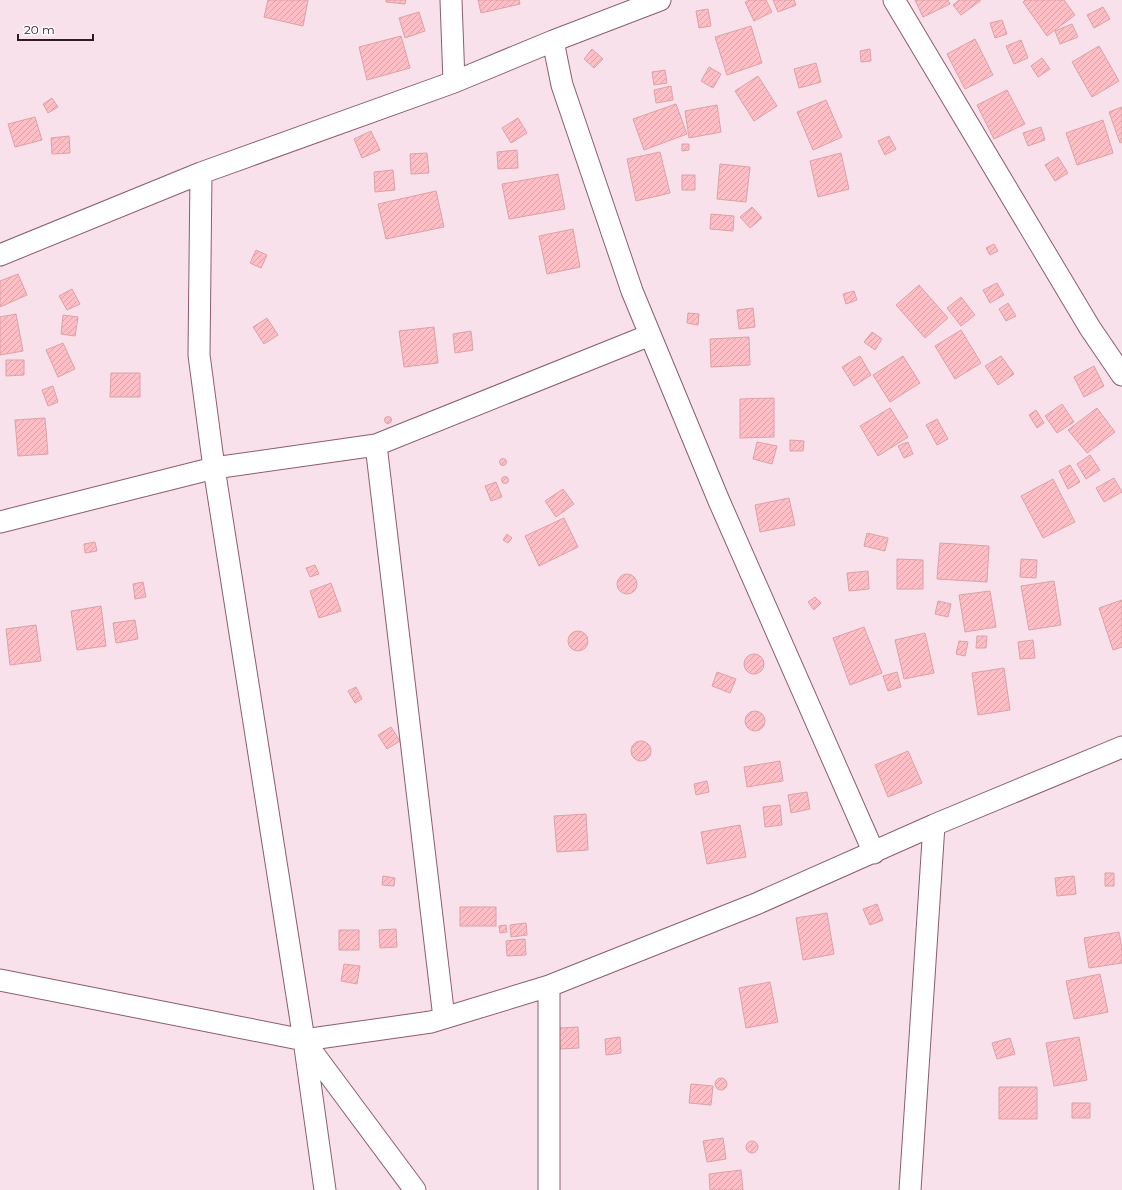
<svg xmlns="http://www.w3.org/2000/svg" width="1122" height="1190" font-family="Montserrat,sans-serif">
  <defs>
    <pattern id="building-hatch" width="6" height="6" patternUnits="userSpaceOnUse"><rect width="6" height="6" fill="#fdbfc5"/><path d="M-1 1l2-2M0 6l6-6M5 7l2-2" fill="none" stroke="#d9a4a9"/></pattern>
  </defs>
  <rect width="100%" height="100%" fill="#f8e1ea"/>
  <!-- building -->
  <path fill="url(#building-hatch)" stroke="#dba2a8" d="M268 0H308L303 26 264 17Z
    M386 0H406L405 4 386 2Z
    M478 0H519L520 4 481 13Z
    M749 0H766L772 12 754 21 745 2Z
    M773 0H794L796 5 778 12Z
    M915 0H948L950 4 923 17Z
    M959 0H980V1L961 15 953 5Z
    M1025 0H1064L1075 15 1047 36 1023 2Z
    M1103 7 1110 19 1094 28 1087 15Z
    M708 9 711 26 699 28 696 11Z
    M419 12 425 31 405 38 399 18Z
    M1002 20 1007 34 995 38 990 23Z
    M1072 24 1078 37 1060 44 1055 31Z
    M751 26 762 63 727 75 715 37Z
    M401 36 410 68 367 80 359 47Z
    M975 39 993 75 965 89 947 54Z
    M1021 40 1028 58 1014 64 1006 46Z
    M1099 46 1119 81 1092 97 1072 62Z
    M592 49 603 59 594 68 584 59Z
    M870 49 871 61 861 62 860 51Z
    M1042 58 1050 69 1038 77 1031 66Z
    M816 63 821 82 799 88 794 69Z
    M709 67 721 74 713 88 701 81Z
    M665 70 667 83 654 85 652 72Z
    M758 76 777 106 754 121 735 91Z
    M671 86 673 100 656 103 654 90Z
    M1007 90 1025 124 994 139 977 105Z
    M52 98 58 107 48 113 43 104Z
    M826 100 842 137 813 150 797 112Z
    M676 104 687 134 644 150 633 119Z
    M717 105 721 132 689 138 685 111Z
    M1122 107V142L1120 143 1109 112Z
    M35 117 42 140 15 147 8 124Z
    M518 118 527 133 511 143 502 128Z
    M1103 120 1113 153 1077 165 1066 133Z
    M1041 127 1045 140 1028 146 1023 133Z
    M371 131 380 150 362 158 354 139Z
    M69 136 70 153 52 154 51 138Z
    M889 136 896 149 885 155 878 141Z
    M682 144H689V150L682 151Z
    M517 150 518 168 498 169 497 152Z
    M660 152 670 193 636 201 627 159Z
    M427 153 429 173 411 174 410 154Z
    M841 153 849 189 818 197 810 161Z
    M1058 157 1068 173 1055 181 1045 165Z
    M720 164 750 167 746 202 717 199Z
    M393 170 395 190 375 192 374 172Z
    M558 174 565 209 509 219 502 184Z
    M682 175H695V190H682Z
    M436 191 444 227 386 239 378 204Z
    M752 207 762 218 750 228 740 217Z
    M711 214 734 216 733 231 710 229Z
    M573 229 580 267 547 274 539 236Z
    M994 244 998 251 990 255 986 248Z
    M256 250 267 255 261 268 250 263Z
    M18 274 27 295 0 307V281Z
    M997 283 1004 295 990 303 983 290Z
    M919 285 948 318 925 338 896 305Z
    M72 289 80 304 67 310 59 296Z
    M854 291 857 300 846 304 843 294Z
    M961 297 975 315 961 326 947 308Z
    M1008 303 1016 316 1006 321 999 309Z
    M753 308 755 327 739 329 737 310Z
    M688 313 699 314 698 325 687 323Z
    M16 314 23 351 0 355V317Z
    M63 315 78 317 75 336 61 334Z
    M267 318 278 335 264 344 253 327Z
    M434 327 438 363 404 367 399 331Z
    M961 330 981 363 955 379 935 346Z
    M471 331 473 350 455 353 453 334Z
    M872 332 882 339 875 350 864 342Z
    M749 337 750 365 711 367 710 339Z
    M63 343 75 369 58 377 46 350Z
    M860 356 871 375 854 386 842 367Z
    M903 356 920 383 890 402 873 375Z
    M1001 356 1014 374 998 385 985 366Z
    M6 360H24V375L6 376Z
    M1094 366 1104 386 1084 397 1074 377Z
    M111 373H140V397H110Z
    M53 386 58 402 48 406 42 390Z
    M774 398V437L740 438V399Z
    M1062 404 1074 422 1057 433 1045 416Z
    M890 408 908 437 878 456 860 426Z
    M1097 408 1115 432 1087 453 1068 430Z
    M1036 410 1044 423 1037 428 1029 415Z
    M384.5 420a3.5 3.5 0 1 1 7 0a3.5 3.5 0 1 1-7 0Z
    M45 418 48 454 18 456 15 420Z
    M937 419 948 439 937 445 926 425Z
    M790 440 804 441 803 451H790Z
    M757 442 777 446 772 464 753 459Z
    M908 442 913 454 904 458 898 446Z
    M1090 455 1100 470 1086 479 1077 464Z
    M499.5 462a3.5 3.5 0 1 1 7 0a3.5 3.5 0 1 1-7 0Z
    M1070 465 1080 482 1068 489 1059 471Z
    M501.5 480a3.5 3.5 0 1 1 7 0a3.5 3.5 0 1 1-7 0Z
    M1114 478 1122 492 1104 502 1096 488Z
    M1053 479 1075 522 1043 538 1021 496Z
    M496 482 502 497 491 501 485 486Z
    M563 489 574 504 556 517 545 501Z
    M789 498 795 525 760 532 755 505Z
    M564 518 578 547 539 566 525 536Z
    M867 533 888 538 885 551 864 546Z
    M507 534 512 538 508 543 503 540Z
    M95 542 97 551 85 553 84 544Z
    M940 543 989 546 987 582 937 579Z
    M897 559 923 560V589H897Z
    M1021 559 1037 560 1036 578 1020 577Z
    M315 565 319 574 310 577 306 568Z
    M868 571 869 589 849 591 847 573Z
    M617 584a10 10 0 1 1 20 0a10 10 0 1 1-20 0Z
    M1054 581 1061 625 1029 630 1021 586Z
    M143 582 146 597 135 599 133 584Z
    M331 583 341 611 319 618 310 591Z
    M990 591 996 627 965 632 959 595Z
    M815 597 821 603 814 610 808 602Z
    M1122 600V647L1113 650 1099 608Z
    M938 601 951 604 948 617 935 614Z
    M101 606 106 646 77 650 71 611Z
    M135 620 138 639 116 643 113 623Z
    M36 625 41 661 10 665 6 629Z
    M864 627 882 673 850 685 833 638Z
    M568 641a10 10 0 1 1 20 0a10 10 0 1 1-20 0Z
    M925 633 934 673 904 679 895 640Z
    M977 636H987L986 648H976Z
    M1033 640 1035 658 1020 659 1018 642Z
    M959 641 968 642 965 656 956 654Z
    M744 664a10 10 0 1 1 20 0a10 10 0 1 1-20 0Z
    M1004 668 1010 710 978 715 972 673Z
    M717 672 736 679 730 693 712 686Z
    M897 672 901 687 888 691 883 676Z
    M356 687 362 699 355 703 348 691Z
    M745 721a10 10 0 1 1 20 0a10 10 0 1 1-20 0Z
    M391 727 400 741 387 749 378 735Z
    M631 751a10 10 0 1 1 20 0a10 10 0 1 1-20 0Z
    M908 751 922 783 888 797 875 765Z
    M780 761 783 781 747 787 744 767Z
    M707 781 709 792 696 795 694 784Z
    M807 792 810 809 791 813 788 795Z
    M780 805 782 825 765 827 763 807Z
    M586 814 588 850 557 852 554 816Z
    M740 825 746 857 707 864 701 832Z
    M1105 873H1114V886H1105Z
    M383 876 395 878 394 886 382 885Z
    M1074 876 1076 894 1057 896 1055 878Z
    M877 904 883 920 870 925 863 909Z
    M460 907H496V926H460Z
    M827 913 834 954 803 960 796 918Z
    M526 923 527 935 511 937 510 925Z
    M506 925 507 932 500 933 499 926Z
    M396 929 397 947 380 948 379 930Z
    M339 930H359V950H339Z
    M1119 932 1122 949V963L1089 968 1084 938Z
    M525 939 526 955 507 956 506 941Z
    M344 964 360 966 357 984 341 981Z
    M1100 974 1108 1012 1074 1019 1066 981Z
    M770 982 778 1022 746 1028 739 988Z
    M578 1027 579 1048 560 1049 559 1028Z
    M620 1037 621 1053 606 1055 605 1039Z
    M1079 1037 1087 1080 1054 1086 1046 1043Z
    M1010 1038 1015 1054 997 1059 992 1043Z
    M715 1084a6 6 0 1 1 12 0a6 6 0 1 1-12 0Z
    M691 1084 713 1086 711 1105 689 1103Z
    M999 1087H1037V1119H999Z
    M1072 1103H1090V1118H1072Z
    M723 1138 726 1159 707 1162 703 1141Z
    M746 1147a6 6 0 1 1 12 0a6 6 0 1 1-12 0Z
    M741 1170 743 1190H710L709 1174Z"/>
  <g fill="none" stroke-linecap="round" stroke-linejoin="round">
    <!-- street casing -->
    <g stroke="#8d5c71" stroke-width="23">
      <path id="street" d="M451 0 454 82
        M894 0 1090 328 1122 375
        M553 41 562 85 632 291 719 501 874 853
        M201 173 199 355 214 468 304 1040 325 1190
        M0 255 201 173 454 82 553 41 660 0
        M0 522 214 468 376 445
        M0 980 304 1040 431 1022 549 986 756 904 934 825 1122 747
        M444 1018 376 445 650 335
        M305 1042 415 1190
        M549 1190V986
        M910 1190 934 825"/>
    </g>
    <!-- street -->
    <use href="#street" stroke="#fff" stroke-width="21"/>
  </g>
  <!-- scale -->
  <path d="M18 34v6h75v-6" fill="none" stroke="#2e1b23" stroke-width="2"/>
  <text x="24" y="34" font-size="12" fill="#2e1b23" stroke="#ffffff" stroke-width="3" paint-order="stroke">20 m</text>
</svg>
